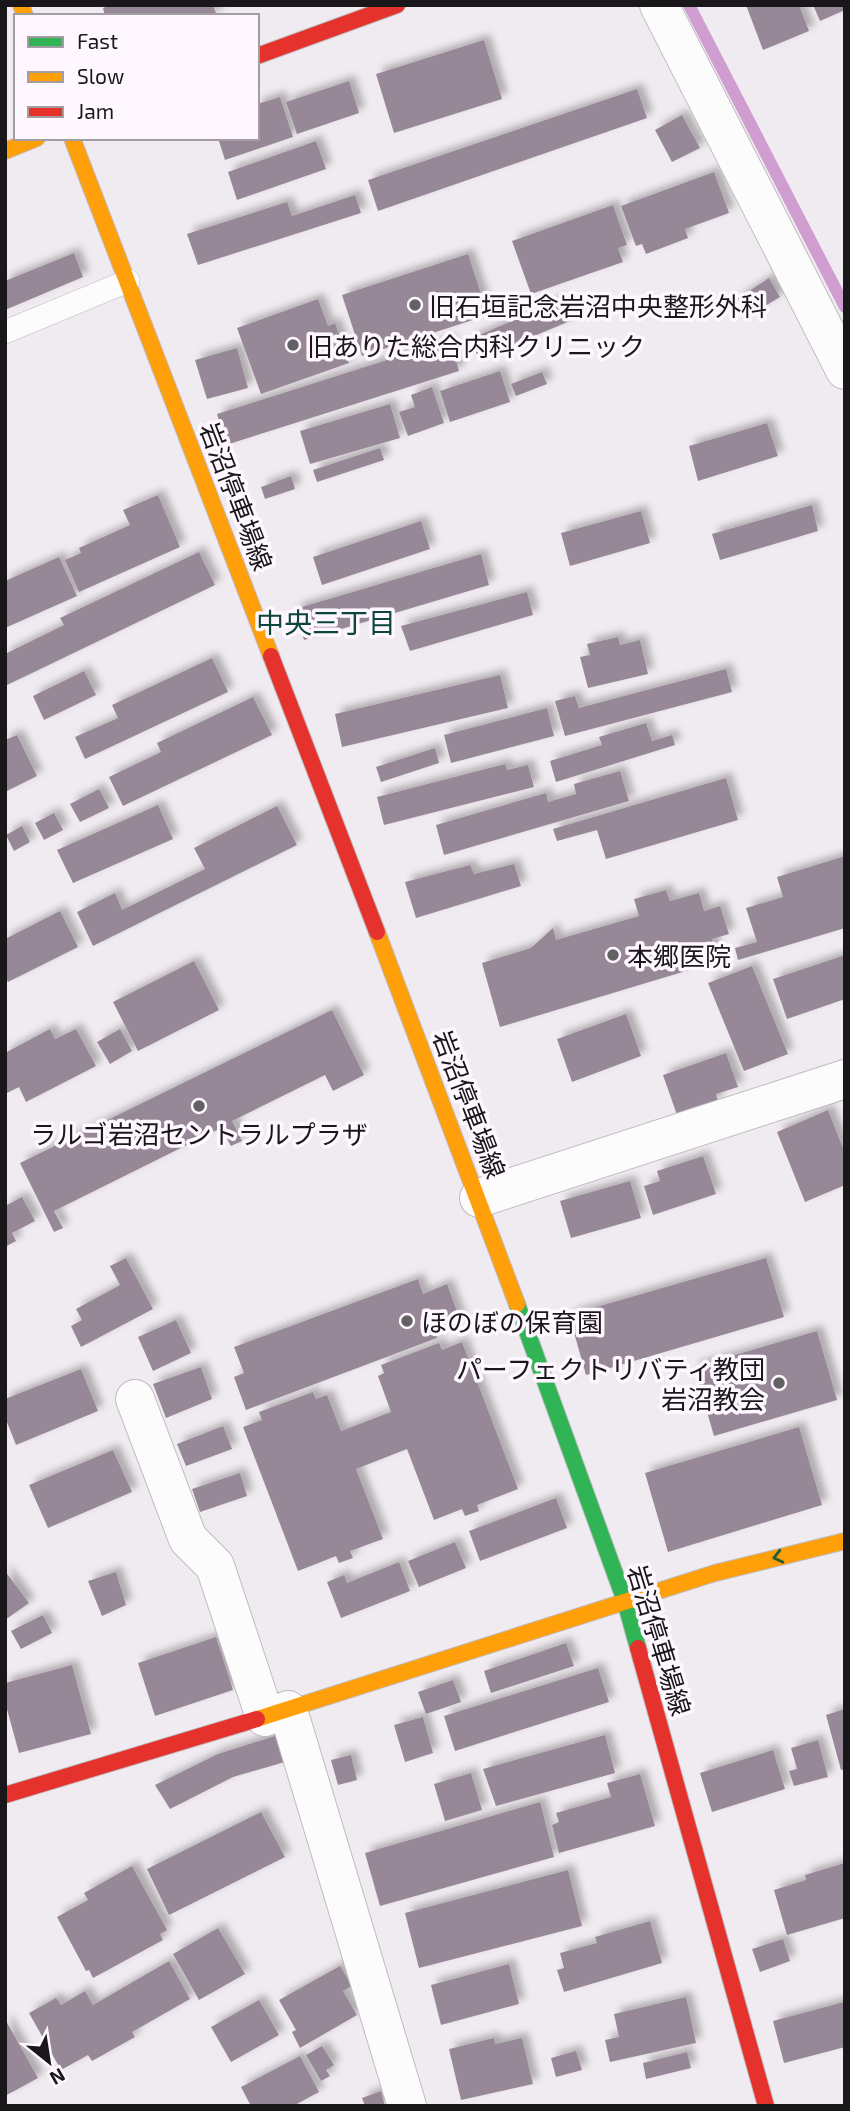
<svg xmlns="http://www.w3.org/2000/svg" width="850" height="2111" font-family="'Exo 2','Noto Sans JP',sans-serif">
  <defs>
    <filter id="shadow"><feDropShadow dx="6" dy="-6" stdDeviation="3.5" flood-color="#0004"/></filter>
  </defs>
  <rect width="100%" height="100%" fill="#f0ebf0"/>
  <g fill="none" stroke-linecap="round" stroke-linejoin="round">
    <!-- stream -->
    <path stroke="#d09dd1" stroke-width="12" d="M689 5 845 307"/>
  </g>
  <!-- building -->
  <path fill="#978897" filter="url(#shadow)" d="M110 5H213L217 16H105L103 8Z
    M746 5H799L809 31 763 50Z
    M813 5H845V10L820 21Z
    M484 40 502 99 394 133 376 74Z
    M349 81 359 113 297 134 286 102Z
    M637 89 647 118 378 211 368 180Z
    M280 97 293 137 225 160 218 138H257V104Z
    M682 115 700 148 672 162 655 130Z
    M316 141 326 169 237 200 228 172Z
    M714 172 729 213 685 229 688 238 646 254 642 244 636 246 621 206Z
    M355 195 361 213 198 265 187 234 287 202 292 216Z
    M613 205 627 245 618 248 623 262 531 294 512 241Z
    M74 253 83 277 5 310V281Z
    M468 254 488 315 362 356 342 295Z
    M769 278 780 297 748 316 737 299Z
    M318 299 328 326 335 323 349 363 261 394 237 328Z
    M561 300 570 321 479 359 470 339Z
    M450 340 459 371 226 445 217 414Z
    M237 348 248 388 207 399 195 360Z
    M500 371 510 402 450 422 440 391Z
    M542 372 547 384 516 396 511 384Z
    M432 387 444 423 408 436 399 412 415 407 411 395Z
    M390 404 400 438 310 464 300 431Z
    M767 423 778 456 698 481 689 446Z
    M380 448 384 460 317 482 313 470Z
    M291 476 295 489 265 499 261 487Z
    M158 495 180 547 79 592 65 560 81 553 79 548 130 525 123 510Z
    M812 505 818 531 720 560 712 534Z
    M641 511 650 543 570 566 561 533Z
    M421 521 430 549 322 585 313 557Z
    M199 552 215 585 5 686V654L64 625 60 618Z
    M481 554 489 585 304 640 295 609Z
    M59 557 77 596 5 628V581Z
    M527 592 533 615 410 651 401 626Z
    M618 637 620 645 640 640 648 674 588 688 580 657 590 655 587 644Z
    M212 658 228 692 85 759 75 737 118 718 112 705Z
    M726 669 732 692 565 736 555 701 575 696 579 708Z
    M84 671 96 695 44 720 33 696Z
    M500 675 508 708 342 747 335 714Z
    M253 697 272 735 123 806 109 777 161 752 157 743Z
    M547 708 554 736 451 763 444 735Z
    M646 723 652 741 672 735 675 745 556 782 550 761 602 745 599 737Z
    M17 735 37 776 5 792V740Z
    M435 748 439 763 381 782 376 767Z
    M505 764 507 770 528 765 534 787 384 825 377 797Z
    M620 771 629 801 444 855 436 825 546 793 548 802 576 794 574 784Z
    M726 778 738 820 606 859 597 830 557 841 553 829Z
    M99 789 109 808 80 822 70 804Z
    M158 805 173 839 73 883 57 850Z
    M277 806 297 845 93 946 77 912 115 893 122 910 205 869 194 848Z
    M54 813 63 830 44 840 35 823Z
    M22 826 30 842 14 851 6 835Z
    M845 856V928L738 960 735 948 757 942 746 908 783 897 777 877Z
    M514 864 521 886 416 918 405 882 470 865 474 874Z
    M666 890 670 901 699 893 704 911 720 906 729 934 712 939 719 961 500 1027 482 963 531 948 553 928 556 940 639 916 634 899Z
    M60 911 78 947 8 982 5 976V939Z
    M845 955V999L787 1019 773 979Z
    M194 961 219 1010 138 1051 113 1002Z
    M752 966 788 1054 744 1071 708 983Z
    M332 1010 364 1075 333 1091 325 1075 232 1121 242 1141 231 1146 221 1128 54 1211 63 1228 54 1232 20 1163Z
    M626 1014 641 1056 572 1082 557 1039Z
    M50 1029 55 1039 76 1029 96 1066 26 1102 19 1087 5 1094V1053Z
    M120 1029 132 1051 110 1064 97 1042Z
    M726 1053 738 1087 716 1094 718 1101 677 1115 663 1075Z
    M828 1110 845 1153V1185L805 1202 777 1132Z
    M703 1156 716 1194 653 1215 644 1186 660 1181 657 1171Z
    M630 1181 641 1218 571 1238 560 1201Z
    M22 1197 35 1221 12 1233 16 1241 5 1247V1206Z
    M126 1258 153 1309 81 1347 71 1326 82 1320 76 1309 120 1285 110 1266Z
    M766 1258 784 1317 586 1375 569 1315Z
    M418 1279 423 1294 447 1284 462 1325 437 1334V1338L246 1410 234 1377 244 1373 234 1347Z
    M176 1320 191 1353 153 1371 138 1337Z
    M817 1331 837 1400 714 1436 694 1367Z
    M462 1342 518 1489 477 1505 479 1511 465 1516 462 1509 434 1520 407 1449 356 1469 383 1539 350 1551 353 1558 339 1563 336 1556 298 1571 243 1427 262 1420 259 1412 313 1392 316 1399 327 1395 341 1431 391 1412 378 1376 384 1373 381 1365 439 1343 442 1350Z
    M201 1367 212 1399 166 1418 153 1384Z
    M81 1369 98 1411 16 1445 5 1417V1399Z
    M223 1426 232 1449 186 1466 177 1444Z
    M799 1427 822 1505 668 1552 645 1473Z
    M113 1450 132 1492 48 1528 29 1485Z
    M240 1473 247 1496 200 1512 192 1489Z
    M556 1498 567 1528 480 1561 469 1531Z
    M455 1542 466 1568 419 1587 408 1561Z
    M399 1562 410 1591 341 1618 327 1582 344 1575 347 1583Z
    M5 1571 29 1603 5 1620Z
    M116 1572 126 1605 102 1616 88 1581Z
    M43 1615 52 1633 21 1649 11 1631Z
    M216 1637 233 1690 155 1716 138 1663Z
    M566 1643 574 1666 491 1693 484 1671Z
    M72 1665 91 1734 19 1753 5 1702V1683Z
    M598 1668 609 1702 455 1751 444 1716Z
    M453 1680 461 1702 426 1714 418 1692Z
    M845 1709V1769L841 1770 826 1715Z
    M423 1717 433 1753 405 1762 394 1725Z
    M278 1735 288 1761 233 1777 170 1809 155 1785 218 1754Z
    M605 1735 615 1773 496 1806 483 1769Z
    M818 1740 828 1777 794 1786 789 1771 797 1769 791 1748Z
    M773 1750 785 1789 712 1812 700 1773Z
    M351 1755 357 1780 338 1785 331 1760Z
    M471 1773 482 1810 445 1821 434 1784Z
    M640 1774 655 1826 559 1853 552 1825 559 1822 556 1813 611 1797 607 1783Z
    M540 1802 554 1857 380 1906 365 1853Z
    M261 1812 285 1857 169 1915 147 1869Z
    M845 1863V1918L787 1935 774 1890 806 1880 805 1875Z
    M132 1866 167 1930 160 1934 163 1940 93 1978 89 1970 86 1971 57 1917 88 1900 84 1893Z
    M568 1870 582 1926 419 1968 405 1913Z
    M650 1921 662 1963 564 1992 557 1970 564 1968 560 1953 597 1943 595 1937Z
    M218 1928 245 1974 199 2000 173 1954Z
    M783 1939 790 1961 760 1972 752 1949Z
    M169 1961 190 1999 132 2032 135 2037 92 2061 88 2055 61 2070 29 2013 56 1998 61 2005 85 1991 93 2005Z
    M509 1964 519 2004 441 2025 431 1985Z
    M340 1966 352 1986 343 1991 357 2015 300 2048 292 2032 296 2030 279 2000Z
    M686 1997 696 2043 610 2062 605 2040 619 2037 614 2014Z
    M259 2000 279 2035 231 2062 211 2027Z
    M844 2002 845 2047 784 2063 773 2021Z
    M5 2019 38 2078 5 2096Z
    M494 2038 495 2044 522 2038 533 2084 461 2100 449 2049Z
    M322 2046 334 2065 326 2070 330 2076 321 2081 306 2055Z
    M576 2051 582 2070 556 2077 551 2058Z
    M687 2052 691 2068 646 2079 643 2063Z
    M300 2056 319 2092 293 2106H251L241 2087Z
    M381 2091 385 2106H365L362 2098Z"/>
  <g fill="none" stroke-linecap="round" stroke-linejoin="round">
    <!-- lane casing -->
    <g stroke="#bebbbe" stroke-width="24">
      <path id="lane" d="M5 332 128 281"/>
    </g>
    <!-- street casing -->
    <g stroke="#bebbbe" stroke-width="40">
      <path id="street" d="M659 5 845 370
        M479 1198 845 1079
        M135 1399 188 1539 215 1566 265 1717
        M288 1710 407 2106"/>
    </g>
    <!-- fast casing -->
    <g stroke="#bebbbe" stroke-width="18">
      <path id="fast" d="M517 1304 625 1601 638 1648"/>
    </g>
    <!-- slow casing -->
    <g stroke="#bebbbe" stroke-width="18">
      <path id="slow" d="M21 5 25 16
        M72 138 271 656
        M5 151 37 138
        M377 932 517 1304
        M257 1719 715 1573 845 1541"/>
    </g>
    <!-- jam casing -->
    <g stroke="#bebbbe" stroke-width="18">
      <path id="jam" d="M257 56 397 5
        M271 656 377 932
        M638 1648 766 2106
        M5 1795 257 1719"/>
    </g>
    <!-- lane -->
    <use href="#lane" stroke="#fdfcfd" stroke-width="23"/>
    <!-- street -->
    <use href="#street" stroke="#fdfcfd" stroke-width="38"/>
    <!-- fast -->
    <use href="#fast" stroke="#30b455" stroke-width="16"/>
    <!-- slow -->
    <use href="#slow" stroke="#ff9f0a" stroke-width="16"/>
    <!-- jam -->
    <use href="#jam" stroke="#e5322d" stroke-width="16"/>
  </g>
  <!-- one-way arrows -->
  <defs><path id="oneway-chevron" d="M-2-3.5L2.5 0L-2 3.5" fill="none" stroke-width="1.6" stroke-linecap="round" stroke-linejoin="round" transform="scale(1.75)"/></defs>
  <use stroke="#235e34" href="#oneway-chevron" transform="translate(778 1557) rotate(166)"/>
  <!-- markers -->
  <g fill="#646164" stroke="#fff7ff" stroke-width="2.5">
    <circle cx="415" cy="305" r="7"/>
    <circle cx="293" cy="345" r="7"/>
    <circle cx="613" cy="955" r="7"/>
    <circle cx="199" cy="1106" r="7"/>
    <circle cx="407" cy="1321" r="7"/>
    <circle cx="779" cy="1383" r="7"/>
  </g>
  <g text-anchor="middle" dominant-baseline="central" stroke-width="7" stroke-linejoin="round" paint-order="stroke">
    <!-- poi labels -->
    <g font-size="26" fill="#191719" stroke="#fff7ff" text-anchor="start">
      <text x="429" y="305">旧石垣記念岩沼中央整形外科</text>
      <text x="307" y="345">旧ありた総合内科クリニック</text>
      <text x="627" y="955">本郷医院</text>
      <text x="199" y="1133" text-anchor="middle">ラルゴ岩沼セントラルプラザ</text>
      <text x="421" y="1321">ほのぼの保育園</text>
      <text x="765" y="1368" text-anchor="end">パーフェクトリバティ教団<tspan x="765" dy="30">岩沼教会</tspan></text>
    </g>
    <!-- street labels -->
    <g font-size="26" fill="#191719" stroke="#fff7ff">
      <text transform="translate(237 496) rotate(69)">岩沼停車場線</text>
      <text transform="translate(470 1104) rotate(69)">岩沼停車場線</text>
      <text transform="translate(660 1640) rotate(73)">岩沼停車場線</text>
    </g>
    <!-- neighbourhood labels -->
    <g font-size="28" fill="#0c4539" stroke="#fff7ff">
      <text x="326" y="622">中央三丁目</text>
    </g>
  </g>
  <!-- border -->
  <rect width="850" height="2111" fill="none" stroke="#191719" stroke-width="14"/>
  <!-- legend -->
  <rect x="14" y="14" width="245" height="126" fill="#fff7ff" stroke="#a39da3" stroke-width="2"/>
  <rect x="28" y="37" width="35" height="10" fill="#30b455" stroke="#a39da3" stroke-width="2"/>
  <text x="77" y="49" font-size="21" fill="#191719">Fast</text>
  <rect x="28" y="72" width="35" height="10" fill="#ff9f0a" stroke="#a39da3" stroke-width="2"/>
  <text x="77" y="84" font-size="21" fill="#191719">Slow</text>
  <rect x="28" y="107" width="35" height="10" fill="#e5322d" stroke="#a39da3" stroke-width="2"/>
  <text x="77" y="119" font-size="21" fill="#191719">Jam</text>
  <!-- north arrow -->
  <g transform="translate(49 2062) rotate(150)" stroke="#fff7ff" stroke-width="5" paint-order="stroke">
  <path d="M0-5L12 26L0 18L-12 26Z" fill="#191719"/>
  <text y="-10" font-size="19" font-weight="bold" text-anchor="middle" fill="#191719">N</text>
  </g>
</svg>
